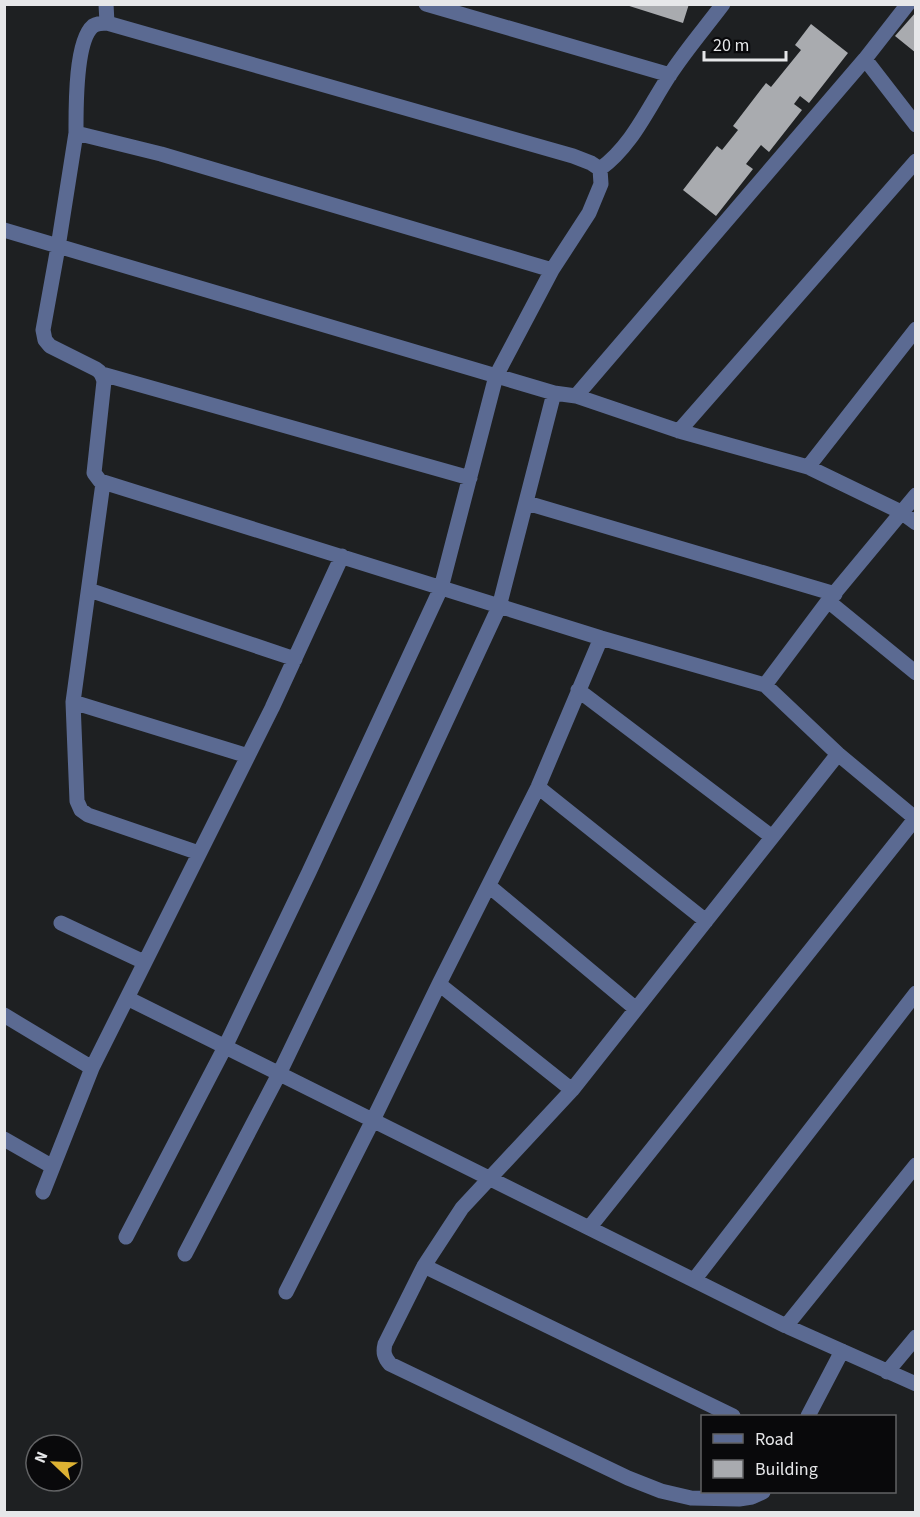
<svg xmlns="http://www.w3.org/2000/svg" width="920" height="1517" font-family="'Source Sans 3',sans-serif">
  <rect width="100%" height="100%" fill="#1e2022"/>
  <!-- building -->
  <path fill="#a9abaf" d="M623 4H689L683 23Z
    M916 12V53L895 36Z
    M811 24 848 53 809 103 800 96 794 104 802 110 769 152 761 145 746 164 753 169 716 216 683 190 717 146 722 150 738 130 733 126 766 83 771 87 801 50 795 45Z"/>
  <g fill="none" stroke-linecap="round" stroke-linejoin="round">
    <!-- minor -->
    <path stroke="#5b6a92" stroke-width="15" d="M106 4 107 23
      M426 4 670 75
      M865 59 916 125
      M76 133C76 109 75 41 93 26 98 23 102 23 107 23L573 156 591 163 600 169 601 184 589 213 552 270 496 376 441 588 309 872 225 1047 126 1237
      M600 169C632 146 648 108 669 76 685 51 705 28 723 4
      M4 230 554 393 576 396 679 431 808 467 901 512 916 523
      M552 270 161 154 76 133 58 247 43 330 45 340 50 346 96 369C101 372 102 375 104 381L94 473 100 481 601 638 765 685 838 754 916 819
      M102 374 470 478
      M576 396 865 59 908 4
      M679 431 916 161
      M808 467 916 329
      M103 483 73 702 77 801 81 810 88 815 199 853
      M527 503 835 594
      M89 590 295 659
      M828 601 916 673
      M765 685 828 601 916 495
      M578 690 772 837
      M73 702 248 756
      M538 787 706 921
      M489 886 636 1009
      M61 923 144 962
      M439 984 572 1090
      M127 998 786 1326 916 1384
      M4 1015 92 1068
      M4 1139 53 1167
      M43 1192 92 1068 272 708 342 556
      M589 1228 915 819
      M185 1254 279 1074 368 889 499 607 554 393
      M424 1266 733 1416
      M694 1280 916 993
      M286 1292 373 1120 439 984 538 787 601 638
      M786 1326 916 1165
      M887 1372 916 1337
      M808 1416 842 1351
      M763 1492 752 1497 739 1499 691 1498 661 1491 628 1478 390 1364C384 1357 383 1352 385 1344L424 1266 462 1208 572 1090 838 754"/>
  </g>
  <!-- border -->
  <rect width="920" height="1517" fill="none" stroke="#e6e7e9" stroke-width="12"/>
  <!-- legend -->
  <rect x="701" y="1415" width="195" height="78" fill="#09090b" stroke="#616264" stroke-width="1.5"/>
  <rect x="713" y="1434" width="30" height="9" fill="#5b6a92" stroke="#616264" stroke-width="1.5"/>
  <text x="755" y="1445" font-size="18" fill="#e6e7e9">Road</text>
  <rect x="713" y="1460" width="30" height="18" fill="#a9abaf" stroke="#616264" stroke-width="1.5"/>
  <text x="755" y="1475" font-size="18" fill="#e6e7e9">Building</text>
  <!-- north arrow -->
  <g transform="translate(54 1463) rotate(293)"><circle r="28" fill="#09090b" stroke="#616264" stroke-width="1.5"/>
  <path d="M0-4.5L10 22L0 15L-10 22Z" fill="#ddb233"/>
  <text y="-9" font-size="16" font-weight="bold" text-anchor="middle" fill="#e6e7e9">N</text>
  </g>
  <!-- scale -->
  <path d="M704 51v9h82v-9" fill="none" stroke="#e6e7e9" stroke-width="3"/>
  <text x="713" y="51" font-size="18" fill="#e6e7e9" stroke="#09090b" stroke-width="4.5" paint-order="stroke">20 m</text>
</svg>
